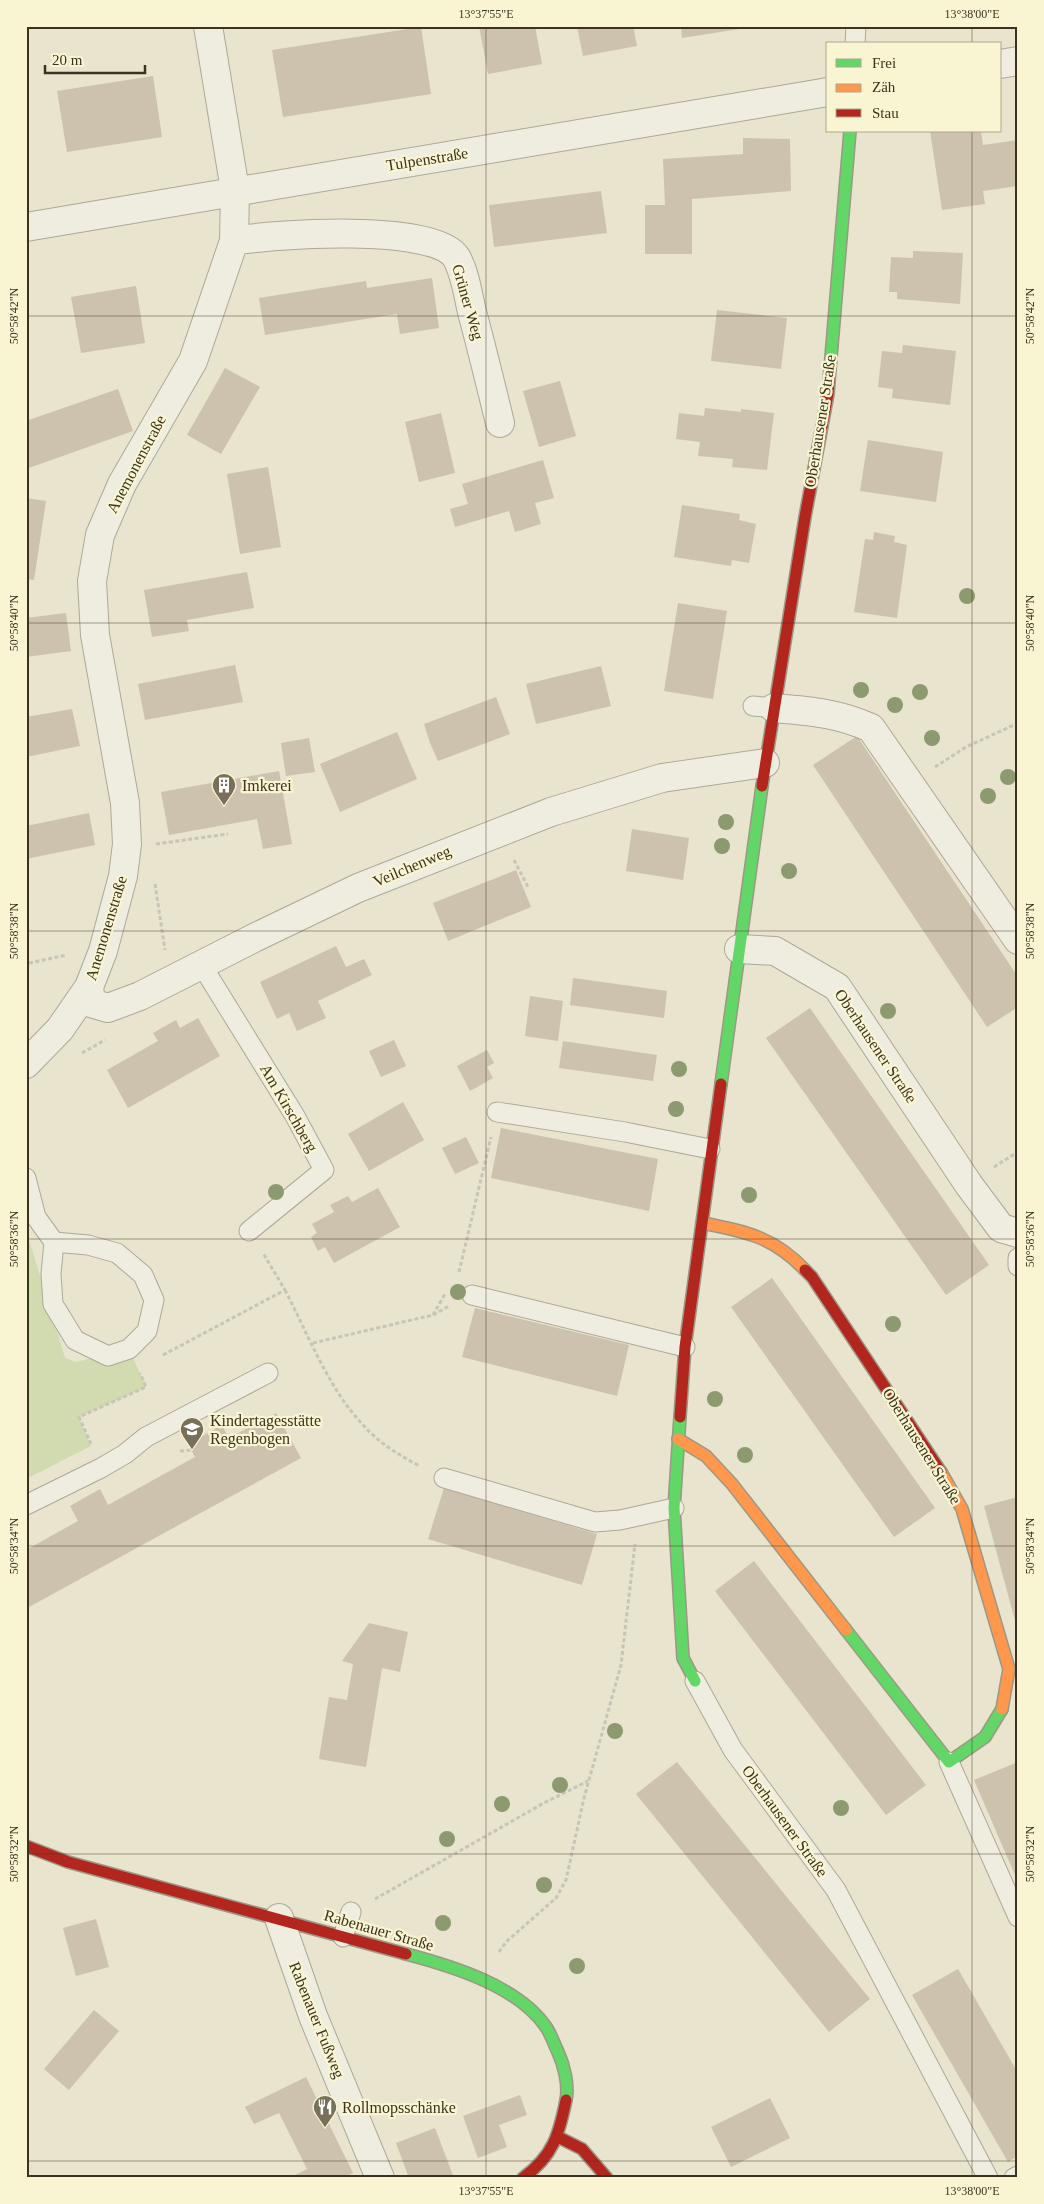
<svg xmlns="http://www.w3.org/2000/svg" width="1044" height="2204" font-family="'Times New Roman',serif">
  <rect width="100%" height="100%" fill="#e8e4ce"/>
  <!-- green -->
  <path fill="#d2daaf" d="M26 1230 65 1358 76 1362 129 1349 146 1387 79 1417 91 1446 26 1479Z"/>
  <!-- building -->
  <path fill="#ccc2ae" d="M479 26H535L542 64 488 74Z
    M577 26H633L637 46 583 56Z
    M681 26H752V27L682 38Z
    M421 27 431 94 283 117 272 50Z
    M153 76 162 137 67 152 57 91Z
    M930 131H981L983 145 1018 140V186L983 191 985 204 942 210Z
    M743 138 790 139 791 191 692 199V254H645V205H665L663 159 743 154Z
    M601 191 607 233 494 247 489 205Z
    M913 251 963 253 960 304 897 299V292H889L891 257 913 258Z
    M432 278 439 328 400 334 397 314 265 335 259 298 366 281 367 288Z
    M136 286 145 343 81 353 71 297Z
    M717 310 787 318 781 369 711 361Z
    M903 345 956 351 950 405 892 398 893 389 878 387 882 351 902 353Z
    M225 368 260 387 221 454 187 435Z
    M560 381 576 436 539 447 523 391Z
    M118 389 133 431 26 469V421Z
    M705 408 741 412V409L774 413 767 470 732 467 733 459 698 456 700 442 676 439 679 413 704 416Z
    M441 413 455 473 419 482 405 422Z
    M868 440 943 452 936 502 860 491Z
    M543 460 554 498 535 503 541 524 515 532 509 511 455 527 450 509 468 504 462 484Z
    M268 467 281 547 240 554 227 474Z
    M26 498 46 501 34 580 26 579Z
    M682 505 740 514 739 520 756 524 749 563 732 560 731 566 674 557Z
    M874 532 895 536 894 542 907 545 897 618 854 612 865 539 873 540Z
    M247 572 254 608 187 620 189 631 152 637 144 590Z
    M678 603 727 611 713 699 664 691Z
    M66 613 71 651 26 657V618Z
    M235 665 243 702 145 720 138 684Z
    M601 666 611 706 536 724 526 684Z
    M496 697 510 734 438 761 430 743 424 724Z
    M72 709 80 746 26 757V717Z
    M397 732 417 779 340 812 320 764Z
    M857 736 1018 977V1007L987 1027 813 765Z
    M309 738 315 772 286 776 281 743Z
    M279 771 292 844 263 849 257 819 169 835 161 792Z
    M89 813 95 845 26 859V826Z
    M632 829 689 838 683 880 626 871Z
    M516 870 531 907 448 941 433 903Z
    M336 946 346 967 364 959 372 975 318 1001 326 1018 297 1031 289 1013 277 1019 260 982Z
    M573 978 667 991 664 1018 570 1005Z
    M530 996 563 1001 558 1041 525 1036Z
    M810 1008 989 1265 946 1295 766 1038Z
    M198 1018 220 1056 128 1108 107 1070 158 1041 153 1033 176 1020 180 1028Z
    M394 1040 406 1066 381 1077 369 1051Z
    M563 1041 657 1055 653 1081 559 1068Z
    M487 1050 494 1063 487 1067 493 1078 470 1091 457 1066Z
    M403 1102 424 1140 369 1171 348 1134Z
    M501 1128 658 1159 649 1211 491 1178Z
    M466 1137 479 1163 455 1174 442 1148Z
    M378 1188 400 1227 334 1263 325 1247 318 1251 311 1237 317 1233 312 1224 334 1212 330 1205 348 1196 352 1202Z
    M772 1278 935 1508 894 1537 731 1307Z
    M475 1308 629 1345 617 1396 462 1357Z
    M276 1413 301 1458 29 1607 26 1602V1550L78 1521 70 1506 100 1489 108 1505 195 1457 188 1444 222 1425 229 1438Z
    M444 1488 597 1534 582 1585 428 1539Z
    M1018 1497V1628H1017L984 1506Z
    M754 1561 926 1785 886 1815 715 1591Z
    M369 1623 408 1632 400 1672 382 1668 366 1767 319 1759 329 1697 347 1700 353 1664 342 1661Z
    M677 1762 870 1999 829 2032 636 1794Z
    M1018 1762V1882L974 1780Z
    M96 1919 109 1967 76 1976 63 1928Z
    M958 1969 1018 2073V2156L1008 2162 912 1995Z
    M94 2010 119 2031 69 2090 44 2069Z
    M306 2077 353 2173 343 2178H289L307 2169 279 2113 254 2124 245 2107Z
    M520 2095 527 2115 499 2125 507 2147 478 2158 463 2116Z
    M770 2098 790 2138 731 2167 711 2127Z
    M435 2128 454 2178H409L396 2143Z"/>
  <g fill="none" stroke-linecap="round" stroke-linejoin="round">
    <!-- lane casing -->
    <g stroke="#ada997" stroke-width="21">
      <path id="lane" d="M855 44 856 26
        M753 706 774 708
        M201 964 295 1116 324 1170 249 1231
        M497 1112 625 1132 710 1149
        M26 1178 36 1217 54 1242 51 1274 53 1304 75 1340 108 1356 129 1349 147 1331 154 1300 143 1275 117 1253 88 1245 54 1242
        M1018 1258V1266
        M472 1295 685 1347
        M444 1478 595 1522 620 1520 674 1508
        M26 1505 101 1468 125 1454 146 1437 268 1373
        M695 1681 733 1750 836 1890 988 2178
        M949 1762 1018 1917
        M343 1937 351 1912
        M1014 2178 1018 2176"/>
    </g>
    <!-- street casing -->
    <g stroke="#ada997" stroke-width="30">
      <path id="street" d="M1000 64 1018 61
        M26 227 828 92
        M234 241C272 234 434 223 456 257 465 272 468 295 472 312 482 349 491 386 500 423
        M774 708C810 711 838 713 871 728L1018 940
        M739 949 775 951 837 987 969 1185 1001 1228 1018 1233
        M89 987 91 1003 108 1008 140 996 254 938 358 888 551 812 662 778 765 763
        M26 1064 60 1029 89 987 103 951 123 876 127 844 125 803 95 635 92 581 100 535 122 484 193 361 234 241 235 190 208 26
        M279 1918 313 2016 380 2178"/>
    </g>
    <!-- fast casing -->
    <g stroke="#9d9886" stroke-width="14">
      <path id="fast" d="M830 369 850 131
        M721 1084 762 786
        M680 1417 674 1508 683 1658 695 1681
        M846 1630 949 1762 985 1737 1002 1709
        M406 1954C452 1966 518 1986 546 2027 551 2034 554 2044 558 2052 564 2065 569 2085 566 2100"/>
    </g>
    <!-- slow casing -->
    <g stroke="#9d9886" stroke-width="14">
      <path id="slow" d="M702 1223C745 1231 774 1237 805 1270
        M678 1439 706 1456 732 1484 846 1630
        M941 1472 962 1509 1009 1669 1002 1709"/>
    </g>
    <!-- jam casing -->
    <g stroke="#9d9886" stroke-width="14">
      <path id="jam" d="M762 786 805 517 828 394 830 369
        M805 1270 812 1277 941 1472
        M680 1417 685 1347 721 1084
        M26 1846 68 1862 406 1954
        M558 2137 582 2149 607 2178
        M523 2178C553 2156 559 2135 566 2100"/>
    </g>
    <!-- path -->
    <path stroke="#c8c5b6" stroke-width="3" stroke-dasharray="4 2.5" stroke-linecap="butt" d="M935 767 966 747 1018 723
      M156 844 228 834
      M514 860 528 887
      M155 884 165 950
      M29 963 67 955
      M82 1053 105 1040
      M994 1167 1016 1153
      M459 1272 491 1137
      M285 1290C308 1334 329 1390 364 1426 379 1443 400 1456 420 1466
      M433 1315 445 1294
      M313 1343 433 1315 449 1306
      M163 1355 285 1290 263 1253
      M91 1444 79 1417 146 1387 140 1373
      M180 1451 192 1450
      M375 1899 544 1803 588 1781
      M499 1952 506 1942 556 1898 566 1880 584 1798 621 1665 635 1544"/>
    <!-- lane -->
    <use href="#lane" stroke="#efece0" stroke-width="19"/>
    <!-- street -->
    <use href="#street" stroke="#efece0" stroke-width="28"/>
    <!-- fast -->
    <use href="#fast" stroke="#63d668" stroke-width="11"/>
    <!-- slow -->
    <use href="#slow" stroke="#ff974d" stroke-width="11"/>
    <!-- jam -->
    <use href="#jam" stroke="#b3261e" stroke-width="11"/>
  </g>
  <!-- trees -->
  <g fill="#8d996f">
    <circle cx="967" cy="596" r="8"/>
    <circle cx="861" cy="690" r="8"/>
    <circle cx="920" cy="692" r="8"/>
    <circle cx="895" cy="705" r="8"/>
    <circle cx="932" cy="738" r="8"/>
    <circle cx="1008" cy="777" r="8"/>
    <circle cx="988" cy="796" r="8"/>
    <circle cx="726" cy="822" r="8"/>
    <circle cx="722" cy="846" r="8"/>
    <circle cx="789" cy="871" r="8"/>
    <circle cx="888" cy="1011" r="8"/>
    <circle cx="679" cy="1069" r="8"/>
    <circle cx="676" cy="1109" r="8"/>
    <circle cx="276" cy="1192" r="8"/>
    <circle cx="749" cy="1195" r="8"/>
    <circle cx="458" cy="1292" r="8"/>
    <circle cx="893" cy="1324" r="8"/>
    <circle cx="715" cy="1399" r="8"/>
    <circle cx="745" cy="1455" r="8"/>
    <circle cx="615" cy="1731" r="8"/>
    <circle cx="560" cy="1785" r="8"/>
    <circle cx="502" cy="1804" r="8"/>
    <circle cx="841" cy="1808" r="8"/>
    <circle cx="447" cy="1839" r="8"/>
    <circle cx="544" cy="1885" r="8"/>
    <circle cx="443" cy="1923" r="8"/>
    <circle cx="577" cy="1966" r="8"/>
  </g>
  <!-- ticks -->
  <path fill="none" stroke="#3d321d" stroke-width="1" stroke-opacity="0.45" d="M486 26V2178M972 26V44M972 131V2178M26 316H1018M26 623H1018M26 931H1018M26 1239H1018M26 1546H1018M26 1854H1018M26 2161H1018"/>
  <!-- icons -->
  <defs>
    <g id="building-pin" transform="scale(1.25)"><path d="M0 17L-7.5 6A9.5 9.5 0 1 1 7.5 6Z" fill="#79705b" stroke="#f9f5d3"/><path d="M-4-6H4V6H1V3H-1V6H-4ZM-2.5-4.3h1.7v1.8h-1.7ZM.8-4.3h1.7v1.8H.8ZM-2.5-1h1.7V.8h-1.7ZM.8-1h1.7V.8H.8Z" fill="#fff"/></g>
    <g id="school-pin" transform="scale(1.25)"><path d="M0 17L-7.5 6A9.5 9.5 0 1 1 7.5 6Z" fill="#79705b" stroke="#f9f5d3"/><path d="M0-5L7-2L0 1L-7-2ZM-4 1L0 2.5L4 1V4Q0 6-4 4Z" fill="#fff"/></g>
    <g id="restaurant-pin" transform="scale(1.25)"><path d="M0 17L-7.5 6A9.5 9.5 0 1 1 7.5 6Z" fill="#79705b" stroke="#f9f5d3"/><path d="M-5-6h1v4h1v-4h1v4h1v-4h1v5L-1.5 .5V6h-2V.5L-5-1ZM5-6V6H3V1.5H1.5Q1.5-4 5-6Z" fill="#fff"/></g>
  </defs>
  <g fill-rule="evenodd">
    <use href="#building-pin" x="224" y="785"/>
    <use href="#school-pin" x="192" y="1429"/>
    <use href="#restaurant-pin" x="325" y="2107"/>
  </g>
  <g text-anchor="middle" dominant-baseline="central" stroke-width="4.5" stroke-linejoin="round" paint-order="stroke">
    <!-- street labels -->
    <g font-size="16" fill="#3d321d" stroke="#f9f5d3">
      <text transform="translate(427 159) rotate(-9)">Tulpenstraße</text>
      <text transform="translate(468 302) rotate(74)">Grüner Weg</text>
      <text transform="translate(820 421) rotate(-81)">Oberhausener Straße</text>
      <text transform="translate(136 464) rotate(-62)">Anemonenstraße</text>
      <text transform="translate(412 866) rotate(-23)">Veilchenweg</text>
      <text transform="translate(106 928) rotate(-73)">Anemonenstraße</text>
      <text transform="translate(876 1046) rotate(56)">Oberhausener Straße</text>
      <text transform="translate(289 1108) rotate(60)">Am Kirschberg</text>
      <text transform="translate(922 1446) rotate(58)">Oberhausener Straße</text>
      <text transform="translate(785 1821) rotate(54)">Oberhausener Straße</text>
      <text transform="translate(379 1930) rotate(16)">Rabenauer Straße</text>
      <text transform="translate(317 2020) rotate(68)">Rabenauer Fußweg</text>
    </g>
    <!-- poi labels -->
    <g font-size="16" fill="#3d321d" stroke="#f9f5d3" text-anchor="start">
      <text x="242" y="785">Imkerei</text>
      <text x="210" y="1420">Kindertagesstätte<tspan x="210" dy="18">Regenbogen</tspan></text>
      <text x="342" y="2107">Rollmopsschänke</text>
    </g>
  </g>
  <!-- border -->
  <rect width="1044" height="2204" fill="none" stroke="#f9f5d3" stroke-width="55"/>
  <!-- legend -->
  <rect x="826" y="42" width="175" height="90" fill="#f9f5d3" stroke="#aea78a"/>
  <rect x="836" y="59" width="25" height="8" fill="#63d668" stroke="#aea78a"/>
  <text x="872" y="68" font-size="15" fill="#3d321d">Frei</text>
  <rect x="836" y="84" width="25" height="8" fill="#ff974d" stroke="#aea78a"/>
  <text x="872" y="92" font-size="15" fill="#3d321d">Zäh</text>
  <rect x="836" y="109" width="25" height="8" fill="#b3261e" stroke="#aea78a"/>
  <text x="872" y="118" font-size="15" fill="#3d321d">Stau</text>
  <!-- scale -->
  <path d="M45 65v8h100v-8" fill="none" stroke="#3d321d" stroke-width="2.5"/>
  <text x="52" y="65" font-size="15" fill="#3d321d" stroke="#f9f5d3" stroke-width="4" paint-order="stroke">20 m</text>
  <rect x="28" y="28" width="988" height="2148" fill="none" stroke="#3d321d" stroke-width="2"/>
  <g font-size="12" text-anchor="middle" fill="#3d321d">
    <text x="486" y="18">13°37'55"E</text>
    <text x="972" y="18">13°38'00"E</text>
    <text transform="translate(14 316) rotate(-90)" y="4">50°58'42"N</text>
    <text transform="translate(1030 316) rotate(-90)" y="4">50°58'42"N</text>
    <text transform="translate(14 623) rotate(-90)" y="4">50°58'40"N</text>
    <text transform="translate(1030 623) rotate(-90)" y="4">50°58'40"N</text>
    <text transform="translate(14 931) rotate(-90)" y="4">50°58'38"N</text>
    <text transform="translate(1030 931) rotate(-90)" y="4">50°58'38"N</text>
    <text transform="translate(14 1239) rotate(-90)" y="4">50°58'36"N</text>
    <text transform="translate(1030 1239) rotate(-90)" y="4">50°58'36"N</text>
    <text transform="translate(14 1546) rotate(-90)" y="4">50°58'34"N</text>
    <text transform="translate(1030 1546) rotate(-90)" y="4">50°58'34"N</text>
    <text transform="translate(14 1854) rotate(-90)" y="4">50°58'32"N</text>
    <text transform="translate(1030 1854) rotate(-90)" y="4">50°58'32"N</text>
    <text x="486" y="2195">13°37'55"E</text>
    <text x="972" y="2195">13°38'00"E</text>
  </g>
</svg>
